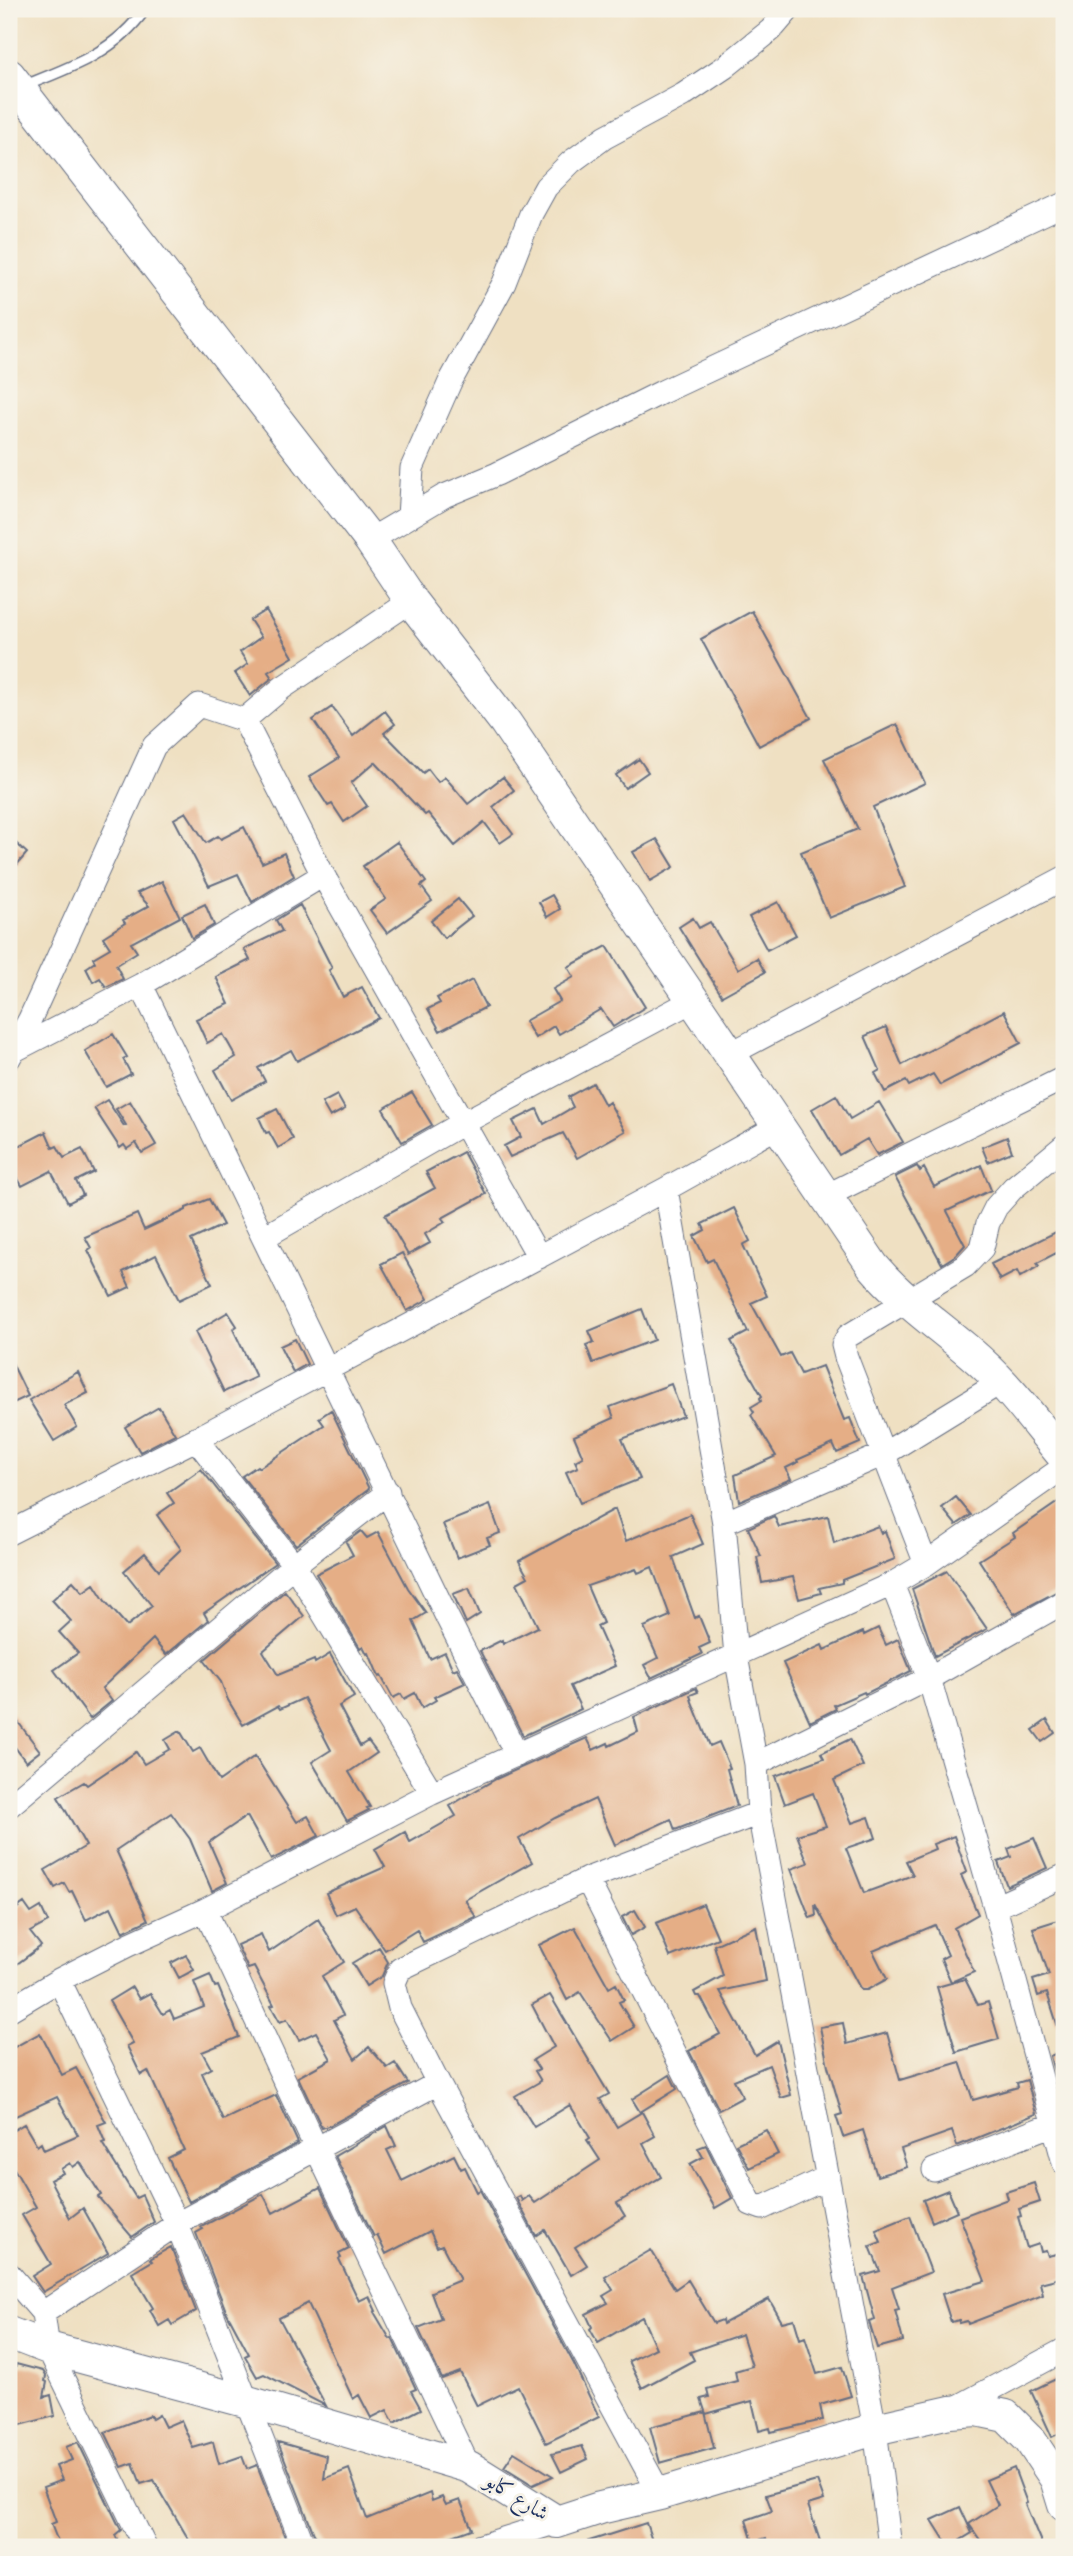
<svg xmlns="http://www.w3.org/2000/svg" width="1073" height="2556" font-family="Cardo,Amiri,serif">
  <rect width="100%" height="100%" fill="#f7f3e8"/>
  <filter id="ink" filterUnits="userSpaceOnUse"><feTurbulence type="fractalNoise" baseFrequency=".0143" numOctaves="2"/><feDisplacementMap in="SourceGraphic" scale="14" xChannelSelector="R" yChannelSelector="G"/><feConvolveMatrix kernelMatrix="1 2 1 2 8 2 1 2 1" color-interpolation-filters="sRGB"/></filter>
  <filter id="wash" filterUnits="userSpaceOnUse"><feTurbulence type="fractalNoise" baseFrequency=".00686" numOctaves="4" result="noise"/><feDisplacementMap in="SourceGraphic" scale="28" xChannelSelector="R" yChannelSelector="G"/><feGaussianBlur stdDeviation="1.57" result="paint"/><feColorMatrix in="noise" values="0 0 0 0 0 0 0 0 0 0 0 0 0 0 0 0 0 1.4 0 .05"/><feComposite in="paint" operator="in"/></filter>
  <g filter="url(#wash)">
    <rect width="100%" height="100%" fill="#efe0c2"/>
    <g id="blocks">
      <!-- building -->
      <path fill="#e5ae86" d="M266 610 293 657 268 672 272 678 250 696 235 673 248 664 240 652 261 637 250 620Z
        M752 611 811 718 759 746 701 639Z
        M332 707 353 736 385 711 395 724 384 733 423 773 428 769 438 782 445 777 468 804 503 777 514 790 493 807 513 834 500 843 484 822 455 846 428 813 425 815 375 762 351 783 367 806 344 822 332 804 328 806 309 777 339 758 313 720Z
        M897 724 925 783 873 807 905 887 829 918 801 852 858 829 824 759Z
        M639 759 648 772 625 788 616 775Z
        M186 812 206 843 218 836 221 839 244 827 262 863 284 853 294 876 252 902 238 874 209 886 174 819Z
        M9 837 27 853 9 874Z
        M657 839 674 867 650 881 633 852Z
        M397 842 426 882 421 886 432 901 387 933 370 910 386 899 363 866Z
        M162 881 180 917 131 943 137 952 116 965 123 979 106 987 100 978 93 982 86 968 95 962 93 958 110 948 103 937 125 923 123 920 149 906 137 893Z
        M552 895 560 909 547 917 539 902Z
        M458 899 472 916 444 938 431 921Z
        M778 902 796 935 767 950 749 917Z
        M205 904 214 925 192 938 182 915Z
        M300 905 332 968 329 970 343 997 362 987 379 1018 297 1061 291 1050 258 1068 265 1081 231 1100 215 1070 236 1057 223 1034 207 1043 196 1019 229 1004 216 977 250 960 244 949 282 931 276 920Z
        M693 918 699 928 710 922 738 969 757 958 765 972 722 996 679 927Z
        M607 946 645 1007 613 1027 601 1009 559 1034 554 1026 535 1038 525 1021 560 1001 553 989 574 977 568 967Z
        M472 980 486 1007 440 1031 428 1009 440 1003 437 998Z
        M1004 1011 1021 1043 940 1085 933 1074 909 1086 906 1081 885 1092 875 1073 880 1070 865 1036 886 1027 902 1065Z
        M113 1034 127 1057 123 1059 131 1074 106 1087 85 1051Z
        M593 1083 605 1105 609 1102 625 1131 577 1158 563 1133 510 1157 504 1146 521 1137 513 1121 537 1109 544 1124 573 1107 568 1097Z
        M412 1092 432 1125 402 1142 383 1109Z
        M337 1095 345 1109 330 1117 322 1103Z
        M836 1095 850 1119 879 1102 903 1142 877 1155 867 1139 839 1155 812 1109Z
        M107 1100 124 1126 126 1125 116 1109 130 1101 156 1145 142 1153 136 1143 127 1149 124 1145 120 1148 94 1108Z
        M277 1109 293 1139 278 1148 269 1132 266 1133 259 1118Z
        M46 1132 53 1148 57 1146 64 1158 82 1149 94 1172 76 1181 83 1195 68 1203 51 1171 22 1186 17 1177 9 1181V1151Z
        M1007 1137 1012 1152 988 1162 982 1147Z
        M463 1152 486 1194 442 1218 445 1222 425 1234 430 1243 408 1255 385 1215 435 1188 426 1172Z
        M981 1165 991 1190 947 1211 965 1245 956 1255 942 1264 895 1177 917 1166 920 1171 924 1168 934 1187Z
        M209 1199 223 1225 191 1240 212 1284 179 1300 156 1255 123 1272 130 1287 111 1296 88 1250 91 1248 85 1237 137 1214 144 1230 186 1210V1208Z
        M734 1208 750 1241 743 1245 767 1296 751 1303 781 1357 790 1353 801 1374 822 1366 844 1420 850 1418 860 1443 837 1453 833 1444 797 1460 798 1462 786 1468 791 1479 739 1501 735 1475 776 1456 751 1415 754 1412 751 1407 761 1401 760 1398 762 1396 731 1341 748 1332 713 1259 707 1262 694 1236 705 1230 702 1224Z
        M1064 1228V1249L1037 1263 1039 1266 1020 1277 1017 1271 1000 1280 991 1264Z
        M402 1253 428 1299 407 1311 381 1264Z
        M642 1309 654 1340 593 1363 586 1345 594 1342 589 1331Z
        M228 1312 237 1326 233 1329 256 1377 224 1392 195 1332Z
        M295 1339 307 1364 293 1372 280 1346Z
        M9 1357 28 1396 9 1405Z
        M78 1372 88 1393 64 1405 77 1427 54 1441 29 1400Z
        M671 1384 683 1416 622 1439 640 1479 580 1503 566 1472 578 1467 575 1461 583 1457 574 1436 614 1418 610 1407Z
        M159 1407 175 1434 140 1452 125 1427Z
        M331 1410 369 1489 296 1545 242 1476 257 1466 259 1468 324 1425 319 1418Z
        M201 1469 275 1563 204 1613 208 1620 166 1655 153 1639 102 1688 112 1701 90 1719 54 1670 78 1653 59 1632 71 1621 52 1600 73 1581 83 1592 94 1584 105 1601 127 1626 152 1606 124 1571 145 1553 159 1570 181 1549 157 1515 174 1503 167 1493Z
        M956 1497 971 1515 956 1525 942 1508Z
        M1064 1498V1588L1014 1614 979 1560 1015 1537 1013 1533Z
        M490 1505 500 1533 487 1538 490 1545 457 1558 443 1524Z
        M615 1509 626 1541 690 1514 703 1544 673 1557 695 1618 699 1616 710 1643 699 1648 702 1654 651 1678 644 1665 658 1658 644 1627 670 1616 652 1567 638 1573 636 1569 587 1586 603 1623 597 1626 615 1666 570 1686 581 1709 523 1736 480 1651 502 1640 503 1644 538 1627 517 1583 528 1577 519 1561Z
        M774 1516 779 1527 828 1516 834 1543 878 1526 881 1533 885 1531 895 1559 842 1580V1583L819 1588 821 1593 799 1599 793 1577 762 1583 757 1557 761 1556 748 1528Z
        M361 1531 367 1538 378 1532 408 1588 426 1613 413 1621 430 1659 445 1652 453 1670 457 1668 465 1683 434 1697 436 1700 422 1708 415 1693 404 1699 401 1694 393 1698 381 1676 379 1677 369 1653 367 1654 363 1646 360 1648 316 1574 353 1555 346 1542Z
        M947 1571 987 1629 935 1656 912 1589Z
        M469 1588 480 1614 466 1623 453 1594Z
        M285 1591 304 1616 263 1651 278 1675 314 1660 315 1663 330 1654 354 1697 339 1706 360 1746 368 1741 377 1753 349 1772 370 1807 367 1808 369 1810 347 1821 312 1762 331 1750 304 1698 280 1709 278 1706 243 1725 228 1700 221 1682 204 1660Z
        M878 1628 886 1645 898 1639 911 1671 865 1694 864 1692 834 1705 836 1709 810 1722 783 1663 822 1645 824 1650 863 1632 864 1635Z
        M696 1688 698 1692 690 1695 692 1702 710 1746 719 1742 730 1768 727 1769 737 1806 675 1830 671 1819 615 1845 595 1799 555 1818 519 1839 532 1862 465 1900 476 1917 423 1942 417 1930 385 1950 355 1906 336 1915 326 1893 385 1867 375 1849 405 1832 410 1842 456 1816 450 1806 468 1795 496 1779 587 1738 593 1750 608 1743 609 1746 638 1732 634 1717Z
        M9 1710 40 1751 26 1762 9 1739Z
        M1047 1720 1055 1733 1042 1742 1033 1730Z
        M180 1731 193 1752 200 1748 219 1781 255 1756 297 1822 308 1816 319 1836 271 1860 247 1816 209 1842 227 1883 212 1891 190 1839 171 1813 116 1850 148 1920 123 1932 111 1907 86 1920 72 1891 69 1892 64 1883 55 1888 45 1870 86 1846 58 1797 84 1782 87 1785 136 1752 144 1764 170 1749 165 1740Z
        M850 1739 863 1766 834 1780 852 1823 869 1817 876 1838 846 1848 864 1893 913 1875 906 1861 935 1849 933 1844 954 1836 967 1872 961 1875 978 1914 954 1928 974 1972 951 1982 941 1959 948 1955 935 1925 873 1951 887 1979 867 1990H861L815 1904 816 1916 810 1918 791 1869 808 1863 797 1835 826 1826 813 1793 785 1804 775 1776 824 1758 821 1753Z
        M1034 1838 1047 1868 1007 1886 998 1862 1011 1857 1008 1849Z
        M24 1903 31 1913 41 1907 48 1922 30 1932 41 1946 9 1970V1914Z
        M703 1904 718 1938 670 1957 656 1923Z
        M635 1910 645 1927 631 1935 622 1917Z
        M1064 1918V2036H1061L1047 1993 1038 1996 1033 1980 1049 1975 1033 1928Z
        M318 1919 344 1962 322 1976 343 2015 334 2020 355 2059 369 2047 387 2068 395 2063 408 2083 331 2125 322 2128 298 2077 331 2059 316 2032 299 2040 287 2019 280 2022 271 2006 274 2005 254 1967 248 1969 237 1945 261 1934 269 1952Z
        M756 1926 766 1981 720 1991 755 2055 778 2041 791 2095 781 2098 769 2065 734 2080 743 2097 719 2110 689 2051 720 2034 700 1996H696L694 1992 723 1976 714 1945Z
        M575 1927 609 1988 616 1984 624 2000 619 2002 634 2027 612 2041 580 1992 567 2000 539 1945Z
        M379 1947 388 1962 382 1976 366 1986 352 1963Z
        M186 1955 194 1970 179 1978 171 1963Z
        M210 1975 215 1987 218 1986 239 2037 202 2052 211 2068 202 2073 223 2120 276 2095 298 2143 189 2202 168 2158 184 2150 148 2071 141 2075 127 2046 133 2043 109 2001 132 1987 139 1999 150 1993 163 2014 170 2010 174 2019 204 2007 194 1982Z
        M965 1979 978 2005 988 2002 999 2039 956 2052 937 1987Z
        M550 1995 609 2094 600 2099 617 2127 642 2112 655 2136 643 2143 661 2177 617 2203 625 2216 575 2247 587 2265 571 2275 545 2230 536 2236 516 2198 520 2196 522 2201 529 2196 535 2203 600 2160 587 2140 590 2138 570 2105 534 2127 515 2096 541 2081 535 2071 539 2069 533 2060 554 2047 532 2005Z
        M843 2023 847 2044 887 2033 900 2080 960 2062 973 2100 1018 2087 1017 2083 1027 2080 1036 2114 957 2146 952 2131 901 2149 907 2167 877 2176 863 2130 843 2137 836 2116 842 2114 828 2066 820 2027Z
        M40 2033 62 2075 76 2068 106 2122 98 2125 105 2142 102 2143 136 2198 142 2195 154 2222 132 2237 98 2197 101 2195 80 2162 73 2167 70 2163 61 2169 63 2173 50 2180 70 2218 83 2208 108 2253 43 2292 32 2276 51 2264 22 2215 36 2207 9 2160V2133L24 2124 37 2146 41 2143 44 2150 78 2135 57 2097 9 2119V2050Z
        M1064 2050V2102L1063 2103 1050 2056Z
        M670 2075 677 2089 640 2112 632 2099Z
        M387 2126 396 2146 387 2150 402 2181 454 2155 461 2169 465 2167 477 2192 480 2190 574 2364 599 2417 546 2443 518 2386 477 2406 460 2372 442 2379 418 2328 441 2319 431 2292 460 2280 442 2245 437 2247 430 2231 386 2254 377 2235 374 2237 335 2156Z
        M766 2130 778 2154 749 2168 736 2144Z
        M706 2145 732 2198 715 2208 690 2164 703 2157 698 2148Z
        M1034 2183 1040 2202 1019 2209 1021 2216 1018 2217 1027 2248 1039 2244 1041 2252 1046 2251 1048 2256 1064 2252V2277L1040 2283 1043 2295 968 2324 967 2321 959 2323V2320L951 2322 942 2294 985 2281 960 2217 1008 2199 1006 2192Z
        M320 2188 349 2249 339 2254 341 2258 339 2259 359 2301 369 2296 376 2311 374 2312 390 2339 392 2338 416 2389 411 2391 421 2409 394 2423 387 2410 371 2418 359 2395 353 2399 308 2303 279 2318 326 2406 264 2374 257 2377 245 2356 249 2354 226 2311 196 2233 203 2229 201 2227 263 2194 273 2213Z
        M948 2190 957 2211 932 2222 923 2200Z
        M910 2216 931 2272 892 2287 899 2309 895 2310 903 2341 877 2348 869 2322 875 2320 863 2276 880 2271 870 2246 881 2242 876 2230Z
        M171 2247 196 2311 172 2325 169 2320 159 2326 150 2310 153 2308 132 2273 152 2261 150 2259Z
        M651 2250 675 2289 688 2280 714 2323 722 2320 723 2324 769 2299 782 2322 794 2319 800 2339 805 2337 817 2374 842 2367 851 2396 820 2405 823 2420 771 2432 770 2428 759 2431 752 2401 706 2414 701 2399 709 2397 707 2389 737 2381 735 2371 752 2366 742 2334 690 2352 694 2360 642 2388 629 2361 656 2348 642 2317 598 2343 590 2329 592 2327 586 2314 608 2303 603 2296 613 2290 605 2277Z
        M16 2364 43 2371 46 2376 45 2381 47 2382 44 2397 51 2395 55 2416 9 2428V2393Z
        M1064 2375V2431L1052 2437 1031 2391Z
        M705 2412 714 2448 660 2463 650 2427Z
        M150 2415 152 2419 159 2415 165 2427 181 2420 193 2448 213 2442 219 2464 242 2456 247 2469 257 2465 286 2540 279 2543 281 2547H193L154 2480 141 2484 133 2463 122 2467 105 2432Z
        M78 2442 121 2530 115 2535 121 2547H60L51 2524 56 2522 43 2487 62 2480 56 2466 72 2460 66 2447Z
        M278 2442 327 2456 324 2479 349 2469 367 2519 430 2493 432 2501 442 2497 446 2505 460 2500 472 2529 422 2547H325L314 2534Z
        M582 2446 588 2459 561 2472 552 2454Z
        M514 2452 553 2476 533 2485 504 2467Z
        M1014 2468 1027 2503 1025 2504 1043 2547H985L969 2524 998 2505 986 2480Z
        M817 2481 824 2500 808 2505 822 2547H768L766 2538 753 2542 746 2520 772 2511 766 2495Z
        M960 2507 972 2533 949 2547 932 2520Z
        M646 2523 654 2547H581L580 2544Z"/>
    </g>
  </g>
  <g filter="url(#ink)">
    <use href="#blocks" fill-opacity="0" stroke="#656d81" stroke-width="2"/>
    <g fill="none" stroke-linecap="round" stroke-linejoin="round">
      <!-- lane casing -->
      <g stroke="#656d81" stroke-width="13">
        <path id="lane" d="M21 87C69 68 115 53 145 9"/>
      </g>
      <!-- street casing -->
      <g stroke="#656d81" stroke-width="25">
        <path id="street" d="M409 517 412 468 450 382 504 283 531 214 546 187 571 162 605 137 683 95 725 67 771 30 789 9
          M370 540 444 496 497 474 662 392 1064 204
          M244 720 282 688 411 601
          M141 985 448 1619 517 1755
          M13 1051 141 985 323 875
          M730 1054 1064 878
          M9 1058 30 1019 154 746 199 705 244 720 323 875 539 1257
          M666 1189 724 1523 736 1656 756 1764 759 1813 875 2429 890 2547
          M826 1196 1064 1078
          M264 1237 463 1123 692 1001
          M196 1439 294 1565 432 1793
          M724 1523 884 1454 1001 1382
          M9 1533 196 1439 666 1189 777 1127
          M926 1564 846 1357 843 1345 848 1336 965 1266 982 1248 988 1223 996 1207 1013 1188 1064 1146
          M892 1584 929 1678 995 1907 1064 2163
          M756 1764 929 1678 1064 1602
          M9 1806 294 1565 388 1492
          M587 1879 751 2204 762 2208 828 2177
          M995 1907 1064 1876
          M205 1910 316 2148 469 2467
          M59 1980 177 2224 304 2547
          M9 2010 59 1980 128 1945 205 1910 432 1793 892 1584 926 1564 1064 1467
          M934 2170 1064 2120
          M9 2274 43 2313 48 2348 145 2547
          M43 2313 177 2224 438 2083
          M956 2408 1064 2350
          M660 2494 438 2083 400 2008 394 1983 400 1969 587 1879 759 1813
          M478 2547 557 2522"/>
      </g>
      <!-- secondary casing -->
      <g stroke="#656d81" stroke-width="34">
        <path id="secondary" d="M9 75 370 540 411 601 505 722 873 1266C905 1304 946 1330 982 1363 1013 1391 1037 1425 1064 1457
          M9 2333 48 2348 245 2401 469 2467 557 2522 600 2508 660 2494 875 2429 950 2412 977 2410 1006 2416 1030 2440 1056 2479 1064 2505"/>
      </g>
      <!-- lane -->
      <use href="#lane" stroke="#fff" stroke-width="10"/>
      <!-- street -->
      <use href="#street" stroke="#fff" stroke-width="23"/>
      <!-- secondary -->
      <use href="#secondary" stroke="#fff" stroke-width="32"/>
    </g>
  </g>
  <g text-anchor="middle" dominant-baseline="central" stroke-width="6" stroke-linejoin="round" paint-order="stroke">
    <!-- street labels -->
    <g font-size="21" fill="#1b2f5e" stroke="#f7f3e8">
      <text transform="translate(517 2497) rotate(32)">شارع كابو</text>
    </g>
  </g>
  <!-- margin -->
  <rect width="1073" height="2556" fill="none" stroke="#f7f3e8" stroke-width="35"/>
</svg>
